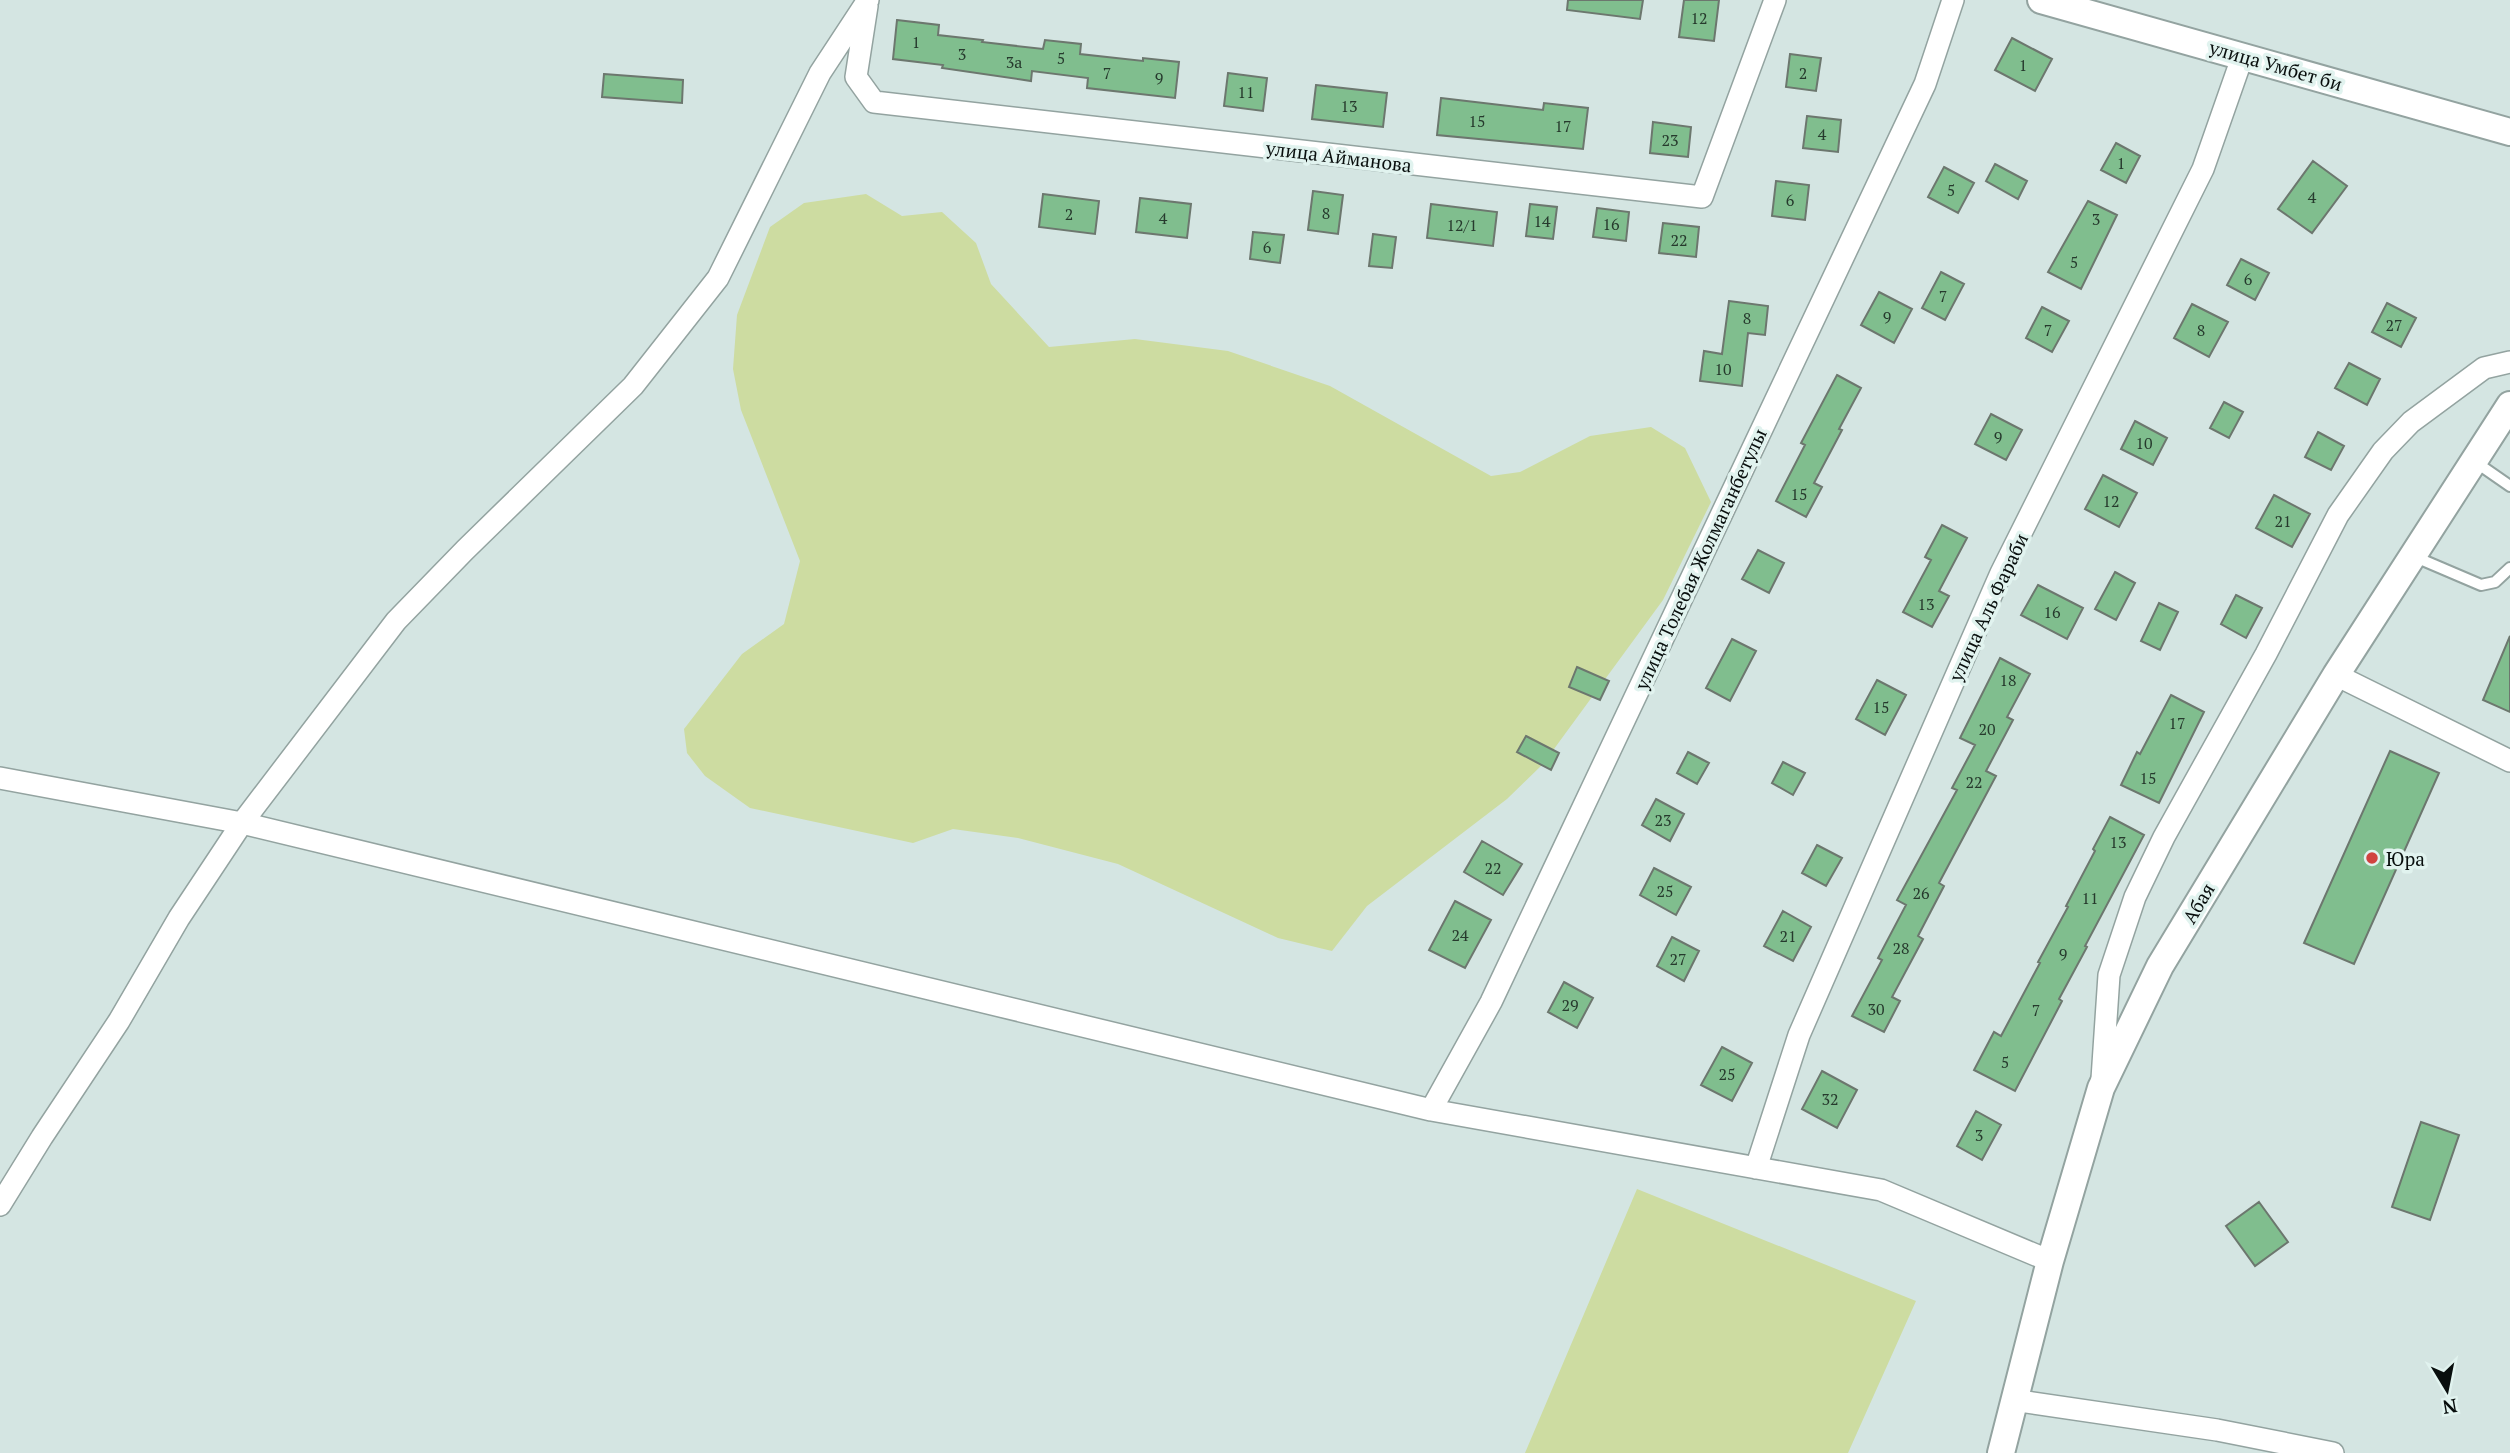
<svg xmlns="http://www.w3.org/2000/svg" width="2510" height="1453" font-family="'PT Serif',serif">
  <rect width="100%" height="100%" fill="#d4e5e2"/>
  <!-- green -->
  <path fill="#cddca1" d="M866 194 902 216 942 212 976 243 991 284 1049 347 1135 339 1228 351 1330 386 1491 476 1520 472 1590 436 1651 427 1685 448 1711 502 1663 600 1543 764 1507 799 1367 906 1332 951 1278 938 1118 864 1018 838 953 829 913 843 750 808 705 776 687 753 684 729 742 654 784 624 800 561 741 410 733 369 737 315 770 227 804 203Z
    M1637 1189 1916 1301 1848 1453H1525Z"/>
  <!-- building -->
  <path fill="#80be8e" stroke="#6c776e" stroke-width="2" d="M1568 0H1643L1640 19 1567 10Z
    M1684 0H1719L1714 41 1679 37Z
    M897 20 939 25 938 35 983 40 982 42 1043 49 1045 40 1081 44 1080 54 1143 61V58L1179 62 1175 98 1087 88 1088 78 1032 71 1031 81 942 68 943 65 893 59Z
    M2012 38 2052 59 2035 91 1995 70Z
    M1790 54 1821 58 1816 91 1786 87Z
    M1228 73 1267 78 1263 111 1224 106Z
    M604 74 683 80 682 103 602 97Z
    M1316 85 1387 93 1383 127 1312 119Z
    M1441 98 1543 110 1544 103 1588 108 1583 149 1437 135Z
    M1807 116 1841 120 1838 152 1803 148Z
    M1653 122 1691 127 1688 157 1650 153Z
    M2116 143 2140 156 2126 183 2101 170Z
    M2313 161 2347 186 2312 233 2278 209Z
    M1995 164 2027 181 2018 199 1986 181Z
    M1944 167 1974 183 1958 213 1928 197Z
    M1776 181 1809 185 1805 220 1772 216Z
    M1313 191 1343 195 1338 234 1308 230Z
    M1043 194 1099 201 1095 234 1039 227Z
    M1140 198 1191 204 1187 238 1136 232Z
    M2088 201 2117 215 2081 289 2048 272Z
    M1431 204 1497 212 1493 246 1427 238Z
    M1530 204 1557 207 1553 239 1526 236Z
    M1597 208 1629 212 1626 241 1593 237Z
    M1663 223 1699 227 1696 257 1659 253Z
    M1253 232 1284 235 1280 263 1250 259Z
    M1373 234 1396 237 1392 268 1369 266Z
    M2241 259 2269 273 2255 300 2227 285Z
    M1941 272 1964 284 1945 320 1922 308Z
    M1879 292 1912 309 1894 343 1861 325Z
    M1729 301 1768 306 1765 335 1748 333 1742 386 1700 381 1704 351 1722 354Z
    M2387 303 2416 318 2401 347 2372 332Z
    M2192 304 2228 322 2209 357 2174 338Z
    M2042 307 2069 321 2052 352 2026 338Z
    M2349 363 2380 379 2367 405 2335 388Z
    M1837 375 1861 388 1839 429 1842 430 1814 483 1822 487 1806 517 1776 501 1805 445 1801 443Z
    M2224 402 2243 412 2229 438 2210 428Z
    M1991 414 2022 430 2006 460 1975 444Z
    M2135 421 2167 438 2153 465 2121 449Z
    M2318 432 2344 446 2331 470 2305 457Z
    M2103 475 2137 493 2119 527 2085 509Z
    M2274 495 2310 514 2292 547 2256 528Z
    M1942 525 1967 538 1939 591 1949 596 1932 627 1903 612 1931 560 1925 557Z
    M1758 550 1784 563 1769 593 1742 579Z
    M2115 572 2135 583 2116 620 2095 609Z
    M2038 585 2083 608 2067 639 2021 615Z
    M2236 595 2262 608 2246 638 2221 624Z
    M2159 603 2178 612 2160 650 2141 641Z
    M2510 636V712L2483 700Z
    M1732 639 1756 651 1730 701 1706 688Z
    M2000 658 2030 674 2007 717 2013 720 1986 771 1996 776 1939 883 1944 886 1918 936 1923 939 1892 997 1900 1001 1884 1032 1852 1016 1882 960 1878 958 1906 905 1897 900 1957 790 1952 788 1975 745 1960 738Z
    M1577 667 1609 681 1600 700 1569 687Z
    M1877 680 1906 695 1885 735 1856 719Z
    M2171 695 2204 712 2159 803 2121 785 2137 752 2140 754Z
    M1526 736 1559 753 1551 770 1517 752Z
    M2390 751 2439 773 2354 964 2304 943Z
    M1688 752 1709 763 1697 784 1677 773Z
    M1783 762 1805 773 1793 795 1772 783Z
    M1656 799 1684 814 1670 841 1642 825Z
    M2110 817 2144 835 2085 946 2087 947 2059 999 2062 1001 2015 1091 1974 1070 1994 1032 2001 1036 2040 963 2038 962 2068 907 2066 906 2095 851 2093 849Z
    M1482 841 1522 864 1503 895 1464 872Z
    M1817 845 1842 858 1826 886 1802 873Z
    M1654 868 1691 887 1676 915 1640 895Z
    M1455 901 1491 920 1465 968 1429 950Z
    M1783 911 1811 927 1793 961 1764 946Z
    M1672 937 1699 951 1684 981 1657 966Z
    M1564 982 1593 998 1577 1028 1548 1012Z
    M1722 1047 1752 1063 1732 1101 1701 1085Z
    M1822 1071 1857 1090 1837 1128 1802 1109Z
    M1976 1111 2001 1125 1982 1160 1957 1146Z
    M2421 1122 2459 1135 2430 1220 2392 1207Z
    M2259 1202 2288 1242 2255 1266 2226 1226Z"/>
  <g fill="none" stroke-linecap="round" stroke-linejoin="round">
    <!-- service casing -->
    <g stroke="#93a3a0" stroke-width="14">
      <path id="service" d="M2474 461 2510 486
        M2413 556 2481 585 2495 582 2510 568"/>
    </g>
    <!-- minor casing -->
    <g stroke="#93a3a0" stroke-width="24">
      <path id="minor" d="M867 6 856 77 874 102 1702 197 1775 0
        M2336 675 2510 761
        M0 778 242 823 1431 1110 1881 1190 2050 1261
        M2102 1079 2109 975 2135 897 2164 837 2266 654 2338 515 2383 451 2411 422 2484 368 2510 362
        M1431 1110 1491 1002 1925 84 1953 0
        M1756 1168 1799 1035 2001 573 2203 169 2243 55
        M0 1205 42 1137 119 1021 179 918 242 823 396 621 465 550 633 386 718 278 820 73 868 0
        M2013 1400 2217 1430 2333 1453"/>
    </g>
    <!-- tertiary casing -->
    <g stroke="#93a3a0" stroke-width="30">
      <path id="tertiary" d="M2041 0 2510 132
        M2001 1453 2050 1261 2101 1088 2160 966 2336 675 2510 405"/>
    </g>
    <!-- service -->
    <use href="#service" stroke="#fff" stroke-width="10"/>
    <!-- minor -->
    <use href="#minor" stroke="#fff" stroke-width="21"/>
    <!-- tertiary -->
    <use href="#tertiary" stroke="#fff" stroke-width="26"/>
  </g>
  <!-- markers -->
  <circle fill="#d14340" stroke="#e1f3ef" stroke-width="2.5" cx="2372" cy="858" r="7"/>
  <g text-anchor="middle" dominant-baseline="central" stroke-width="7" stroke-linejoin="round" paint-order="stroke">
    <!-- number labels -->
    <g font-size="16" fill="#263a2d">
      <text x="1699" y="18">12</text>
      <text x="916" y="42">1</text>
      <text x="962" y="54">3</text>
      <text x="1061" y="58">5</text>
      <text x="1014" y="62">3а</text>
      <text x="2023" y="65">1</text>
      <text x="1107" y="73">7</text>
      <text x="1803" y="73">2</text>
      <text x="1159" y="78">9</text>
      <text x="1246" y="92">11</text>
      <text x="1349" y="106">13</text>
      <text x="1477" y="121">15</text>
      <text x="1563" y="126">17</text>
      <text x="1822" y="134">4</text>
      <text x="1670" y="140">23</text>
      <text x="2121" y="163">1</text>
      <text x="1951" y="190">5</text>
      <text x="2312" y="197">4</text>
      <text x="1790" y="200">6</text>
      <text x="1326" y="213">8</text>
      <text x="1069" y="214">2</text>
      <text x="1163" y="218">4</text>
      <text x="2096" y="219">3</text>
      <text x="1542" y="221">14</text>
      <text x="1611" y="224">16</text>
      <text x="1462" y="225">12/1</text>
      <text x="1679" y="240">22</text>
      <text x="1267" y="247">6</text>
      <text x="2074" y="262">5</text>
      <text x="2248" y="279">6</text>
      <text x="1943" y="296">7</text>
      <text x="1887" y="317">9</text>
      <text x="1747" y="318">8</text>
      <text x="2394" y="325">27</text>
      <text x="2048" y="330">7</text>
      <text x="2201" y="330">8</text>
      <text x="1723" y="369">10</text>
      <text x="1998" y="437">9</text>
      <text x="2144" y="443">10</text>
      <text x="1799" y="494">15</text>
      <text x="2111" y="501">12</text>
      <text x="2283" y="521">21</text>
      <text x="1926" y="604">13</text>
      <text x="2052" y="612">16</text>
      <text x="2008" y="680">18</text>
      <text x="1881" y="707">15</text>
      <text x="2177" y="723">17</text>
      <text x="1987" y="729">20</text>
      <text x="2148" y="778">15</text>
      <text x="1974" y="782">22</text>
      <text x="1663" y="820">23</text>
      <text x="2118" y="842">13</text>
      <text x="1493" y="868">22</text>
      <text x="1665" y="891">25</text>
      <text x="1921" y="893">26</text>
      <text x="2090" y="898">11</text>
      <text x="1460" y="935">24</text>
      <text x="1788" y="936">21</text>
      <text x="1901" y="948">28</text>
      <text x="2063" y="954">9</text>
      <text x="1678" y="959">27</text>
      <text x="1570" y="1005">29</text>
      <text x="1876" y="1009">30</text>
      <text x="2036" y="1010">7</text>
      <text x="2005" y="1062">5</text>
      <text x="1727" y="1074">25</text>
      <text x="1830" y="1099">32</text>
      <text x="1979" y="1135">3</text>
    </g>
    <!-- street labels -->
    <g font-size="19" fill="#080e0d" stroke="#e1f3ef">
      <text transform="translate(2276 65) rotate(16)">улица Умбет би</text>
      <text transform="translate(1339 156) rotate(7)">улица Айманова</text>
      <text transform="translate(1700 559) rotate(-65)">улица Толебая Жолмаганбетулы</text>
      <text transform="translate(1988 607) rotate(-65)">улица Аль Фараби</text>
      <text transform="translate(2198 903) rotate(-59)">Абая</text>
    </g>
    <!-- poi labels -->
    <g font-size="19" fill="#080e0d" stroke="#e1f3ef" text-anchor="start">
      <text x="2386" y="858">Юра</text>
    </g>
  </g>
  <!-- north arrow -->
  <g transform="translate(2447 1390) rotate(170)" stroke="#e1f3ef" stroke-width="5" paint-order="stroke">
  <path d="M0-5L12 26L0 18L-12 26Z" fill="#080e0d"/>
  <text y="-10" font-size="19" font-weight="bold" text-anchor="middle" fill="#080e0d">N</text>
  </g>
</svg>
